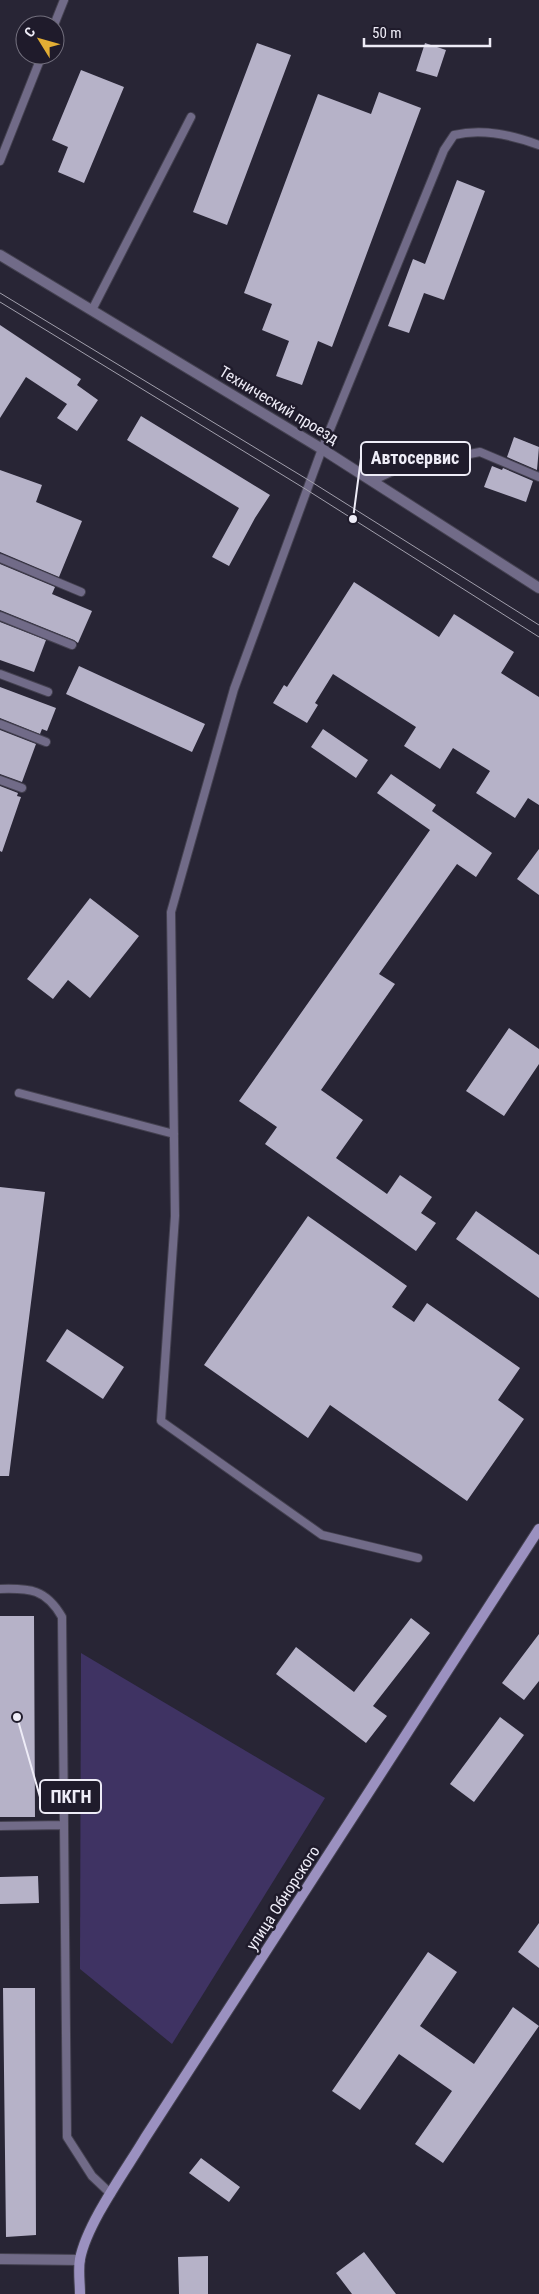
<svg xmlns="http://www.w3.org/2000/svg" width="539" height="2294" font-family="'Roboto Condensed',sans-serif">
  <rect width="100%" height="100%" fill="#282535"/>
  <!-- green -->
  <path fill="#3f3363" d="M81 1653 325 1798 172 2044 80 1969Z"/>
  <!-- building -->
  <path fill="#b6b2c8" d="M257 43 291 55 227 225 193 212Z
    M425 43 446 50 437 77 416 71Z
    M81 70 124 87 84 183 58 172 68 147 52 140Z
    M379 92 421 108 332 347 318 341 302 385 276 376 289 341 262 330 272 304 244 293 318 94 371 114Z
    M457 180 485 191 444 300 424 293 409 333 388 326 413 259 425 264Z
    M0 325 81 379 77 385 98 400 77 431 57 418 67 404 26 377 0 418Z
    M141 416 270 495 255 518 229 566 212 557 239 508 127 440Z
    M514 437 539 447 537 470 507 457Z
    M492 466 502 470 503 468 533 481 526 502 484 487Z
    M0 470 42 485 36 502 82 521 59 577 0 552Z
    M0 564 55 587 52 594 92 611 78 643 74 640 0 610Z
    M354 582 439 637 454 614 514 652 501 673 539 697V805L528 798 515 818 476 793 490 771 453 748 440 769 404 746 416 727 333 674 315 703 318 705 307 723 273 703 284 685 287 687Z
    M0 622 46 640 34 672 0 660Z
    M79 666 205 724 192 752 66 694Z
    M0 687 56 708 47 731 42 729 40 734 0 718Z
    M323 729 368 760 356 778 311 747Z
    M0 730 36 744 22 782 0 774Z
    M391 774 436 805 432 811 492 853 476 877 457 864 379 974 395 984 321 1090 363 1120 336 1158 387 1194 400 1175 432 1197 421 1213 436 1223 416 1251 265 1144 277 1127 239 1101 430 830 377 793Z
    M0 786 18 793 17 796 21 797 2 852 0 851Z
    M539 849V895L517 879Z
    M90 898 139 936 90 998 68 980 53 999 27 979Z
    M509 1028 539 1049V1064L504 1116 466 1091Z
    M0 1187 45 1192 9 1476H0Z
    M476 1211 539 1255V1298L456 1239Z
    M308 1216 407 1286 392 1307 414 1322 427 1303 520 1368 498 1400 524 1419 467 1501 330 1405 308 1438 204 1365Z
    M67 1329 124 1367 103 1399 46 1361Z
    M0 1616H34L35 1817H0Z
    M411 1618 430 1633 373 1706 387 1716 366 1743 276 1674 296 1647 354 1692Z
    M539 1634V1681L524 1700 502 1683Z
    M500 1717 524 1735 474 1802 450 1784Z
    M38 1876 39 1903 0 1904V1877Z
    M539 1923V1968L518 1952Z
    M428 1952 457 1972 420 2026 474 2064 513 2007 539 2026 443 2163 415 2144 452 2091 399 2054 360 2110 332 2091Z
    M3 1988H35L36 2235 6 2237Z
    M201 2158 240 2187 229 2202 189 2173Z
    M364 2252 396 2294H352L336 2273Z
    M208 2256V2294H179L178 2257Z"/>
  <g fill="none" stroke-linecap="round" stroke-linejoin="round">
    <!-- service casing -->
    <g stroke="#444150" stroke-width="10">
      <path id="service" d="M54 25 64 0
        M0 161 42 55
        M92 310 191 117
        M372 481 402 467 480 452 539 477
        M0 558 81 592
        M0 616 72 645
        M0 674 48 692
        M0 724 46 742
        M0 780 22 788
        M19 1093 174 1134
        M418 1558 322 1535 161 1421 175 1216 171 912 234 689 322 449 444 150 454 135C483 128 512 135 539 145
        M0 1589C30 1588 46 1589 62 1617L67 2137 92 2176 111 2194
        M0 1826 64 1825"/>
    </g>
    <!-- minor casing -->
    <g stroke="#444150" stroke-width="12">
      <path id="minor" d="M0 255 322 449 539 588
        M0 2259 80 2260"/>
    </g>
    <!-- secondary casing -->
    <g stroke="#444150" stroke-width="12">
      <path id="secondary" d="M80 2294C80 2283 78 2270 80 2259 87 2223 126 2170 145 2138L539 1529"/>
    </g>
    <!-- service -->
    <use href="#service" stroke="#716b88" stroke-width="8"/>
    <!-- minor -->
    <use href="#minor" stroke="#716b88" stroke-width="10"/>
    <!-- secondary -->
    <use href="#secondary" stroke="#9b91c0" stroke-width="10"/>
    <!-- tram -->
    <path stroke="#a19fac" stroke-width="1" d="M0 293 310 481 539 625
      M0 302 307 490 539 637"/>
  </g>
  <g text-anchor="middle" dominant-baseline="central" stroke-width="5" stroke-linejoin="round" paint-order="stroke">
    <!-- street labels -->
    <g font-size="16" fill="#eeecf7" stroke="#1f1b2b">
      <text transform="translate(279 405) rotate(31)">Технический проезд</text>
      <text transform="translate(283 1898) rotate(-57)">улица Обнорского</text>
    </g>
  </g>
  <!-- callouts -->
  <path fill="none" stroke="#eeecf7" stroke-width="2" d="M353 519L361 458M17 1717L40 1797"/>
  <g fill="#eeecf7" stroke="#1f1b2b" stroke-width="2">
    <circle cx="353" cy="519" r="5"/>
    <circle cx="17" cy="1717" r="5"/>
  </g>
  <g fill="#1f1b2b" stroke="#eeecf7" stroke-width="2">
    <rect x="361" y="442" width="109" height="33" rx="5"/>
    <rect x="40" y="1780" width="61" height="33" rx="5"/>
  </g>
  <g font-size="18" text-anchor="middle" font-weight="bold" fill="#eeecf7">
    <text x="415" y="464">Автосервис</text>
    <text x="71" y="1803">ПКГН</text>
  </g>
  <!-- north arrow -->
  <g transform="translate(40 40) rotate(307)"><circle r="24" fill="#1f1b2b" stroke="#726f7d"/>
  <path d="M0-4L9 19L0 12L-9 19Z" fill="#e3ae34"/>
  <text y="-8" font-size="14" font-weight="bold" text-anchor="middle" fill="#eeecf7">С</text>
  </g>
  <!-- scale -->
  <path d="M364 38v8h126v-8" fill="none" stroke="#eeecf7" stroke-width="2.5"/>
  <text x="372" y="38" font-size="15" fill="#eeecf7" stroke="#1f1b2b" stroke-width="4" paint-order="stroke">50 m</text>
</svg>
